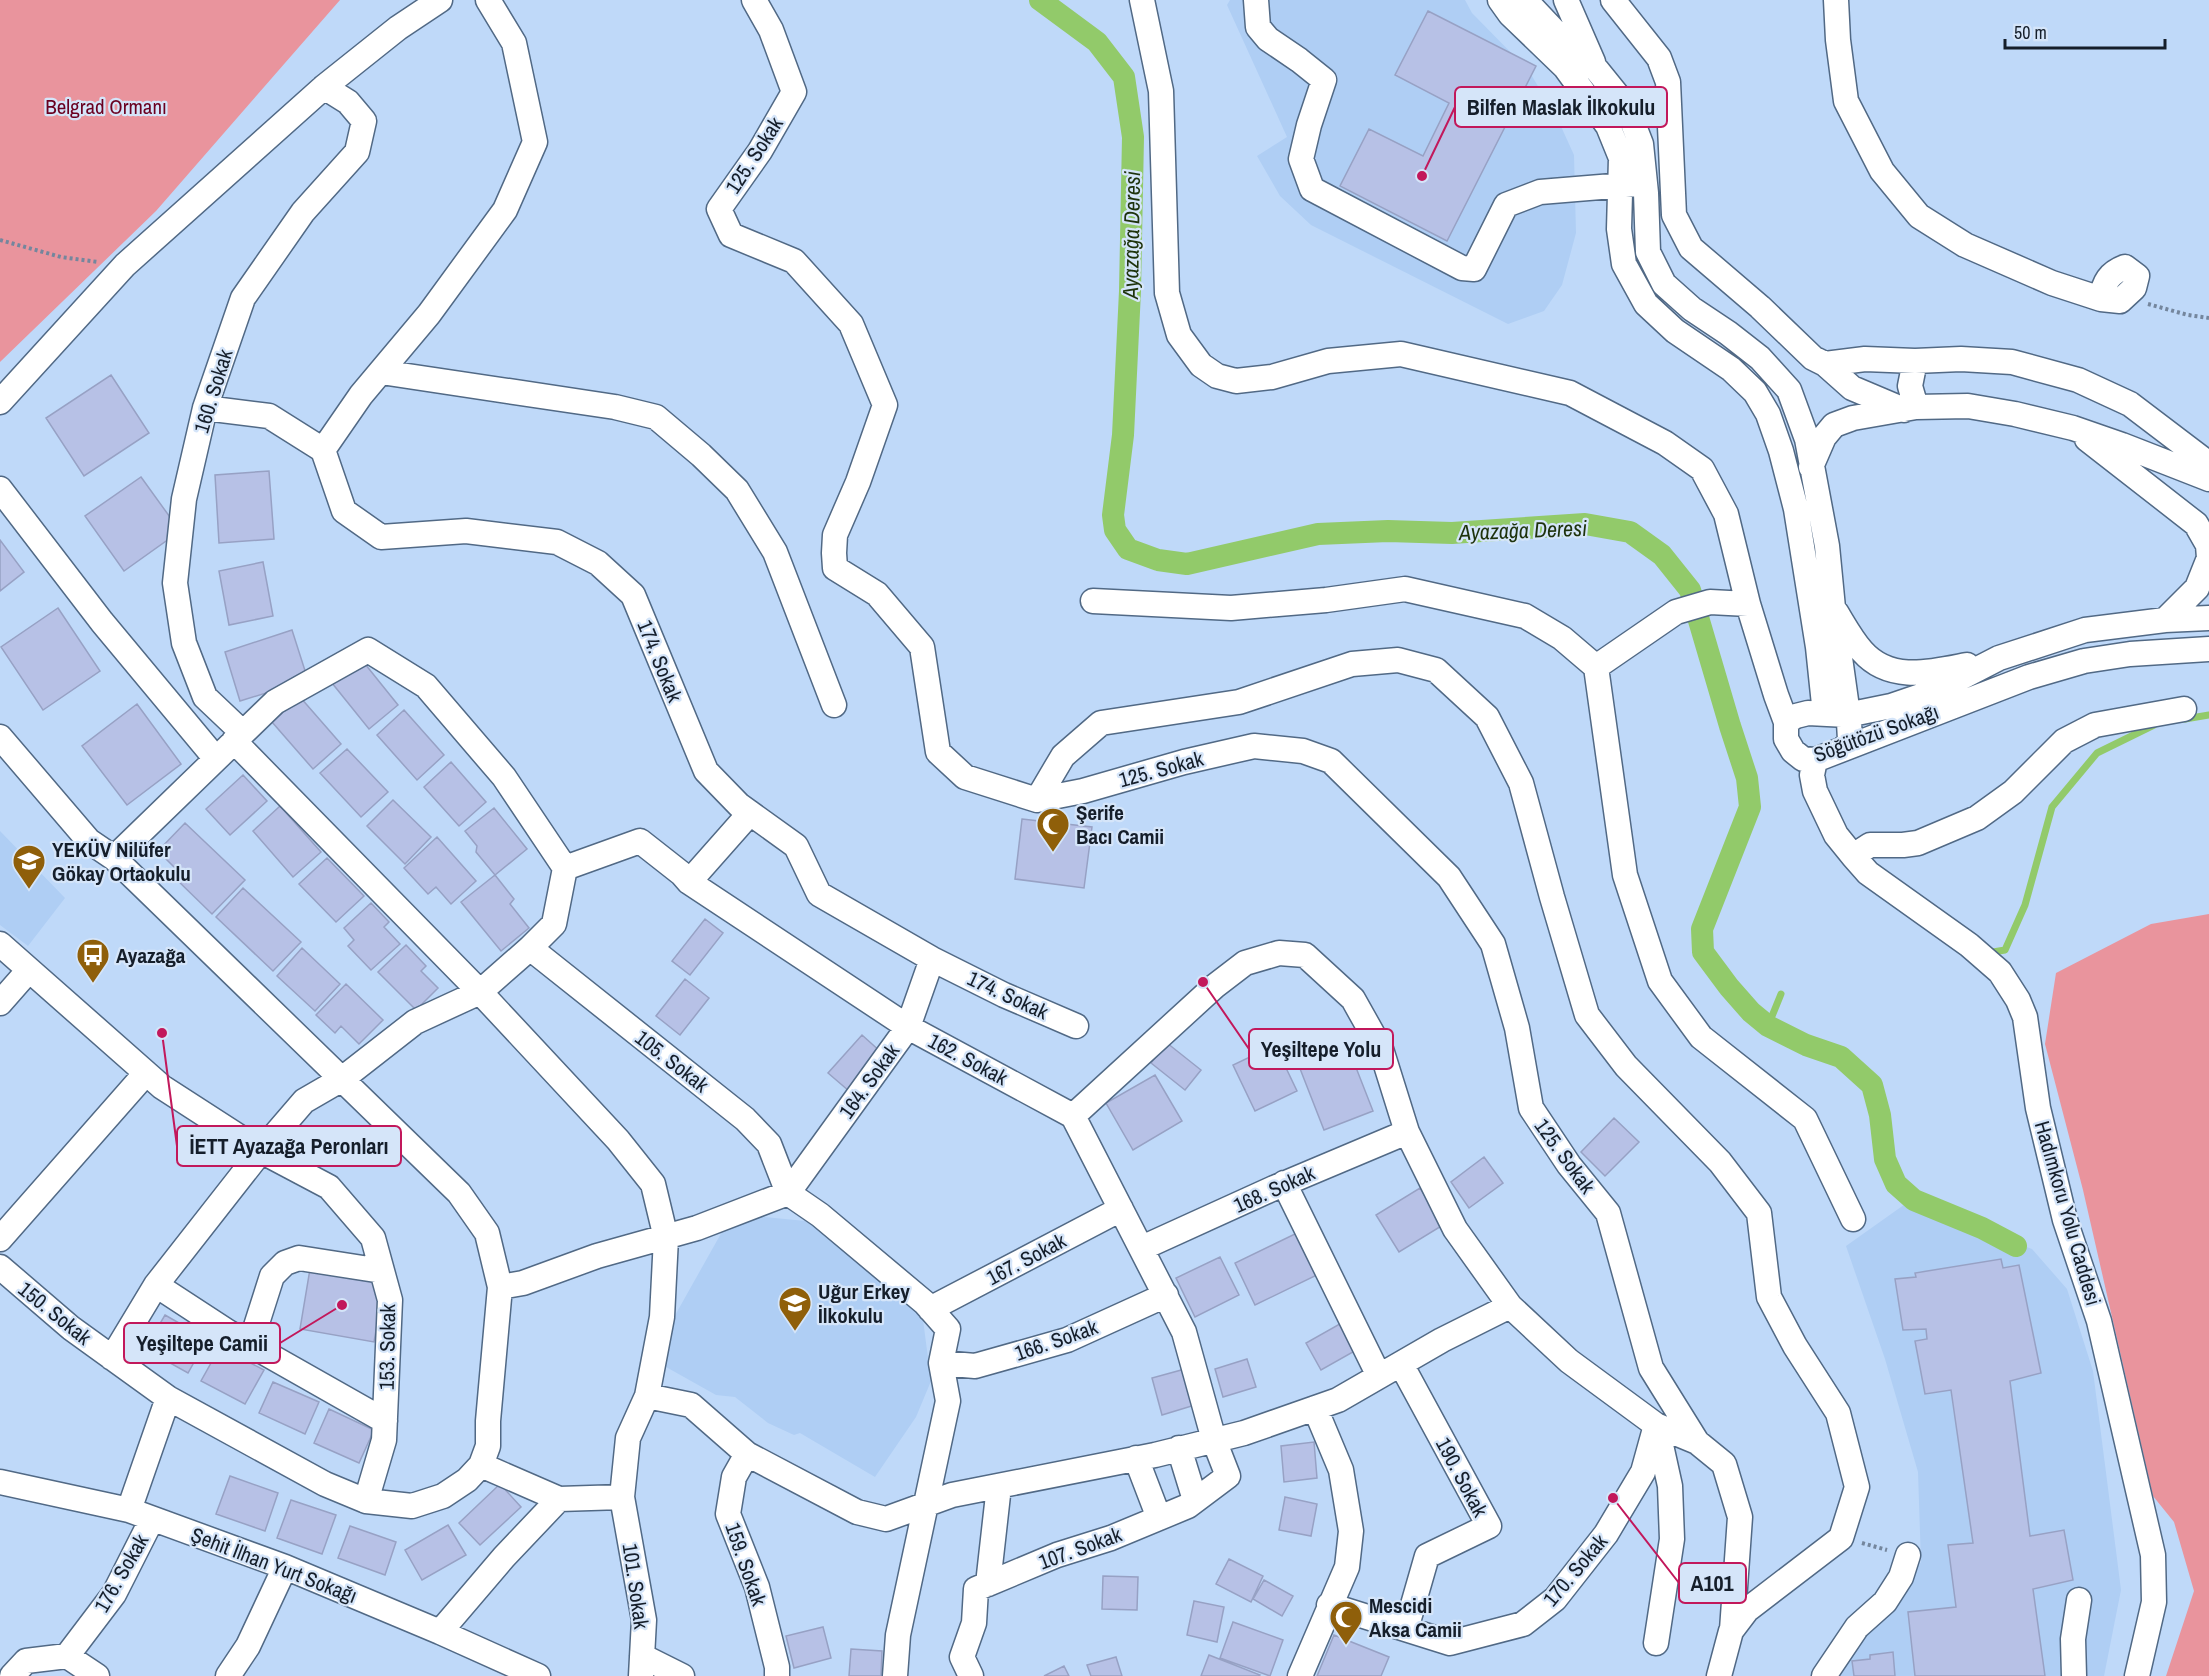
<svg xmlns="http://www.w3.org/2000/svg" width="2209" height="1676" font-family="'Archivo Narrow',sans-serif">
  <rect width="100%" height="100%" fill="#bfd9f9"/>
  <!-- built -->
  <path fill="#afcef4" d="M1230 0H1465L1472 13 1529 71 1559 122 1574 155 1576 233 1562 285 1544 311 1508 324 1311 225 1280 196 1257 156 1287 137 1227 5Z
    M0 831 65 898 28 946 0 925Z
    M1908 1202 2032 1249 2067 1289 2093 1371 2121 1590 2104 1676H1835L1857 1639 1891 1608 1921 1562 1918 1472 1885 1359 1846 1246Z
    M746 1215 805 1221 865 1259 922 1312 931 1381 916 1417 875 1477 800 1433 794 1435 768 1423 735 1397 716 1395 659 1363 655 1351 723 1230Z"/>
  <!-- green -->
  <path fill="#e9949d" d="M0 0H340L156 211 0 362Z
    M2209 914V1676H2166L2194 1591 2174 1522 2153 1496 2083 1190 2045 1044 2056 973 2151 924Z"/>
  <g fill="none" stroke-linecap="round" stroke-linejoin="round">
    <!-- stream -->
    <path stroke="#92ca6a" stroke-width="7" d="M2185 719 2209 715
      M1987 951 1993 952 2005 950 2025 905 2052 807 2097 753 2154 725
      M1768 1026 1781 994"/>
    <!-- canal -->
    <path stroke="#92ca6a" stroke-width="22" d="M1040 0 1097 42 1124 77 1133 137 1130 291 1123 435 1113 515 1115 530 1128 549 1158 560 1187 564 1318 534 1388 531 1452 533 1585 524 1630 532 1662 555 1690 590 1730 726 1747 778 1750 807 1702 929 1703 952 1729 987 1751 1012 1768 1026 1806 1045 1841 1057 1872 1085 1880 1115 1885 1159 1896 1184 1914 1200 1982 1228 2016 1246"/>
  </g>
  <!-- building -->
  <path fill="#b7c1e6" stroke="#97a1c4" stroke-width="1.5" d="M1428 11 1536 66 1447 241 1340 186 1369 129 1423 156 1449 103 1395 75Z
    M111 375 149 433 84 476 46 418Z
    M269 471 274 539 219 543 215 475Z
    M141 477 180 531 124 571 85 516Z
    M0 540 24 572 0 591Z
    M263 562 273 616 229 625 219 571Z
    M58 608 100 671 43 710 1 647Z
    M292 630 308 680 240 701 225 652Z
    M361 659 398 705 369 729 332 683Z
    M300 697 341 744 313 769 272 722Z
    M137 704 181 764 127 805 82 746Z
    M404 710 444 755 417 780 377 735Z
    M347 749 388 792 361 817 320 773Z
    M451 762 486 802 459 826 424 787Z
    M243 775 267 801 230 835 206 809Z
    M393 800 431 837 405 864 367 826Z
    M280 806 321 852 293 877 253 831Z
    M494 808 527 849 495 875 476 852 477 846 465 831Z
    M1022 819 1092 827 1084 888 1015 879Z
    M185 823 245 880 212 914 174 877 179 872 158 851Z
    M437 837 476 881 451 904 436 887 428 894 404 868Z
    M327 858 364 896 336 922 299 884Z
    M495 875 514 899 510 904 529 928 501 951 461 902Z
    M243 888 301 942 273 971 216 917Z
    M371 903 389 922 384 927 400 944 371 970 348 946 354 940 344 928Z
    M705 919 723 933 690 975 672 961Z
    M406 945 426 966 421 971 438 988 416 1010 378 972Z
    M302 948 340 984 315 1011 277 976Z
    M685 979 709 998 680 1035 656 1016Z
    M346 984 383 1020 359 1044 341 1026 335 1033 316 1015Z
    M862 1035 882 1053 849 1091 828 1073Z
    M1346 1042 1373 1111 1324 1130 1297 1061Z
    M1167 1043 1201 1070 1185 1090 1151 1063Z
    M1275 1045 1297 1091 1255 1111 1233 1065Z
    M1155 1075 1182 1121 1133 1150 1106 1103Z
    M1614 1118 1639 1142 1605 1176 1581 1152Z
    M1484 1157 1503 1183 1469 1208 1451 1182Z
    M1420 1188 1443 1225 1399 1252 1376 1215Z
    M1299 1232 1319 1274 1255 1305 1235 1263Z
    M1220 1257 1239 1295 1195 1317 1176 1278Z
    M2001 1259 2003 1268 2019 1265 2041 1373 2010 1381 2030 1536 2064 1530 2073 1580 2033 1589 2045 1676H1915L1908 1612 1956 1607 1948 1545 1973 1543 1951 1390 1925 1394 1915 1341 1927 1339 1926 1329 1903 1330 1895 1279 1916 1277 1915 1273Z
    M310 1269 384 1282 374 1342 300 1329Z
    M165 1315 207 1339 188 1373 145 1349Z
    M1345 1321 1360 1348 1321 1370 1306 1343Z
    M220 1347 264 1370 245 1404 201 1381Z
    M1247 1359 1256 1387 1223 1397 1215 1369Z
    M1185 1369 1195 1405 1162 1415 1152 1378Z
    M273 1382 319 1402 305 1434 259 1413Z
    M329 1409 374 1430 359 1463 314 1443Z
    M1314 1442 1317 1478 1284 1482 1281 1446Z
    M230 1476 278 1493 265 1531 216 1514Z
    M500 1484 521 1507 480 1545 459 1523Z
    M1285 1497 1317 1504 1311 1536 1279 1530Z
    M291 1500 336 1515 322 1554 277 1538Z
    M448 1525 466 1555 422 1580 405 1550Z
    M350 1526 396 1542 385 1575 338 1558Z
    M1229 1559 1263 1576 1251 1602 1216 1584Z
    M1103 1576 1138 1577 1137 1610 1102 1609Z
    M1264 1580 1293 1596 1282 1616 1253 1599Z
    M1194 1601 1224 1607 1217 1642 1187 1635Z
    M1233 1622 1283 1640 1270 1676 1220 1658Z
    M823 1627 831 1658 794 1668 786 1636Z
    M1334 1635 1389 1657 1381 1676H1317Z
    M851 1649 882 1651 881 1676H849Z
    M1893 1652 1895 1676H1854L1852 1661 1870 1659V1655Z
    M1209 1655 1260 1675 1259 1676H1201Z
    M1116 1657 1122 1676H1091L1087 1665Z
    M1064 1666 1069 1676H1044Z"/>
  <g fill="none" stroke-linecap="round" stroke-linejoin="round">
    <!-- minor casing -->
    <g stroke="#516985" stroke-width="27">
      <path id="minor" d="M754 0 771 30 794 92 760 151 719 209 731 235 794 261 851 324 885 405 858 482 835 535 834 553 835 568 877 594 922 647 938 752 965 777 1037 800 1083 791 1184 762 1254 746 1303 751 1331 761 1449 877 1493 944 1517 1028 1531 1108 1569 1165 1608 1213 1651 1368 1697 1442
        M1142 0 1161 91 1167 293 1179 335 1201 365 1217 376 1236 381 1272 377 1328 361 1401 354 1570 393 1665 443 1702 469 1726 514 1748 604 1776 695 1786 722V739L1793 751 1803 759 1815 760 2029 677 2084 661 2130 654 2209 649
        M1256 0 1258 27 1268 39 1299 60 1324 80 1309 125 1301 159 1312 189 1462 268 1474 269 1506 205 1540 192 1637 184
        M1500 0 1510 14 1565 67 1608 126 1621 158 1619 229 1624 264 1646 304 1675 331 1731 369 1755 392 1768 414 1781 451 1796 509 1818 647 1825 714
        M1525 0 1559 36 1597 70 1618 96 1631 118 1641 144 1646 193 1648 252 1664 284 1692 309 1728 333 1760 358 1789 390 1807 439 1827 546 1833 608 1849 722 1850 740 1845 747
        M1566 0 1593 62
        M1613 0 1659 58 1668 82 1674 215 1691 248 1760 307 1813 358 1825 364 1852 388 1904 410
        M1836 0 1838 40 1846 101 1882 171 1919 216 1965 245 2052 283 2101 299 2120 301 2134 288 2137 276 2125 267C2109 273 2104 282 2101 299
        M1915 361 1910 386 1916 407
        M1825 364 1865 359 1915 361 1961 359 2012 362 2078 380 2130 404 2209 464
        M381 372 615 407 656 417 701 455 737 490 775 552 834 705
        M0 402 125 265 324 87 398 28 440 0
        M205 408 269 416 323 450 344 511 381 537 466 531 557 542 598 563 633 595 706 771 739 805 796 846 819 894 932 959 1004 995 1076 1026
        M2087 439 2196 524 2208 545 2209 558 2197 588 2165 620
        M323 450 361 395 429 314 505 210 535 142 514 43 488 0
        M1811 467 1824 437 1834 425 1853 418 1916 407 1968 406 2015 414 2073 428 2122 445 2209 479
        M0 489 102 622 216 759
        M1093 601 1231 608 1326 600 1405 589 1525 616 1562 638 1596 667
        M1836 612C1844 625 1852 640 1862 651 1890 683 1931 672 1967 665
        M1596 667 1625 875 1660 981 1701 1037 1805 1119 1853 1219
        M1596 667 1676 612 1710 602 1748 604
        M1786 722 1796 716 1808 713 1847 715 1891 706 1935 691 1999 658 2085 630 2165 620 2209 618
        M243 733 205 697 184 643 175 583 184 499 205 408 243 298 303 212 357 152 364 121 348 102 324 87
        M0 737 89 841 114 858 459 1193 487 1233 500 1287 488 1421V1446L481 1465 467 1480 443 1496 412 1506 366 1501 325 1484 168 1398 71 1328 0 1267
        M234 741 480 992 618 1140 653 1184 666 1238 662 1317 647 1396 628 1438 622 1497 644 1620 641 1676
        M1815 760 1812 775 1815 791 1836 835 1853 856 1868 873 1969 945 2000 972 2018 1000 2025 1017 2038 1108 2065 1220 2099 1321 2153 1555 2154 1602 2137 1676
        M1037 800 1063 756 1101 723 1239 702 1352 664 1398 660 1436 670 1487 717 1521 783 1552 897 1587 1015 1626 1066 1720 1162 1759 1213 1769 1297 1795 1346 1838 1413 1857 1487 1841 1538 1747 1610 1731 1631 1719 1676
        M1853 856 1870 845H1903L1918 843 1977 818 2013 792 2064 741 2095 725 2184 709
        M565 868 640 841 682 874 689 882 908 1027 1073 1116 1184 1332 1214 1440 1228 1476 1188 1506 1111 1538 1057 1555 976 1589 974 1623 962 1657 971 1676
        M689 882 750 813
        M0 944 162 1087 261 1151 329 1187 373 1238 390 1300 384 1440 366 1501
        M530 948 745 1119 769 1144 788 1193
        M0 1003 29 970
        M1073 1116 1215 986 1245 963 1279 953 1305 955 1353 999 1381 1049 1407 1132 1455 1229 1510 1306 1569 1361 1656 1425 1697 1442 1724 1464 1740 1517 1732 1630
        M1284 1183 1379 1376
        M788 1193 908 1027 932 959
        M0 1239 146 1073
        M1142 1248 1274 1188 1407 1132
        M156 1285 228 1332 385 1421
        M500 1287 523 1283 597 1256 697 1228 788 1193 820 1215 925 1303 948 1329 941 1363 948 1401 898 1635 895 1676
        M930 1309 1121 1209
        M250 1345 272 1276 285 1263 299 1258 382 1271
        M112 1358 156 1285 261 1151 304 1101 342 1079 415 1022 480 992 530 948 554 924 565 868 504 777 426 686 368 650 275 702 114 858
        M941 1363 975 1366 1067 1340 1166 1295
        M1401 1364 1489 1526 1427 1556 1406 1629
        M647 1396 691 1405 747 1454 857 1512 886 1519 952 1495 1155 1455 1244 1433 1338 1400 1442 1340 1510 1306
        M1179 1448 1195 1500
        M747 1454 734 1477 728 1514 757 1587 777 1667V1676
        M1136 1458 1159 1518
        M481 1465 559 1499 622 1497
        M0 1482 129 1510 285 1567 440 1632 538 1676
        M129 1510 168 1398
        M988 1584 999 1486
        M1329 1605 1450 1643 1523 1624 1555 1599 1606 1534 1643 1472 1656 1425
        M440 1632 504 1557 559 1499
        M1656 1643 1672 1539 1670 1486 1657 1427
        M67 1656 114 1594 152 1519
        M642 1656 682 1676
        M12 1676 26 1661 67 1656 97 1676
        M228 1676 248 1646 285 1567
        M1300 1676 1347 1567 1351 1531 1341 1470 1315 1408
        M1824 1676 1857 1627 1885 1602 1901 1577 1908 1555
        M2074 1676 2073 1639 2079 1600"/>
    </g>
    <!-- path -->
    <path stroke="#74869d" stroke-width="4" stroke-dasharray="3 3" stroke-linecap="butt" d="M0 240 61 257 98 262
      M2148 304 2188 315 2209 318
      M1862 1543 1887 1550"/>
    <!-- minor -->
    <use href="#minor" stroke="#fff" stroke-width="24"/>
  </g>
  <!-- icons -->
  <defs>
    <g id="mosque-pin" transform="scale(1.725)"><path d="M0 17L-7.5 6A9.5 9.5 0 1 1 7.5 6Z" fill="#8f5f0a" stroke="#d5e5f9"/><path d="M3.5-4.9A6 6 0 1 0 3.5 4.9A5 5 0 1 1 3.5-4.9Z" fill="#fff"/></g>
    <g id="school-pin" transform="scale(1.725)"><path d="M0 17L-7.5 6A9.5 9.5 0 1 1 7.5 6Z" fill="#8f5f0a" stroke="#d5e5f9"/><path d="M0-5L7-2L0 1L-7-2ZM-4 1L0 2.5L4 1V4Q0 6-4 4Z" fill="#fff"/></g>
    <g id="bus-pin" transform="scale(1.725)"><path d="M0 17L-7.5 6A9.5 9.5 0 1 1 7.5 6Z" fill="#8f5f0a" stroke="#d5e5f9"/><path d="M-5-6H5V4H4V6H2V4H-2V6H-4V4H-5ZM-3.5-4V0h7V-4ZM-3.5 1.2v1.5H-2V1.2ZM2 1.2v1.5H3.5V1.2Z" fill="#fff"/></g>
  </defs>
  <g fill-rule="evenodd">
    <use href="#mosque-pin" x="1053" y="824"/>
    <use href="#school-pin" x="29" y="861"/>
    <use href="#bus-pin" x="93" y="955"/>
    <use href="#school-pin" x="795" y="1303"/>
    <use href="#mosque-pin" x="1346" y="1617"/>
  </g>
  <g text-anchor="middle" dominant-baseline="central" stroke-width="4.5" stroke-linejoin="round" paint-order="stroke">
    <!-- park labels -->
    <g font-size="21" fill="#6a0020" stroke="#d5e5f9">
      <text x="106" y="106">Belgrad Ormanı</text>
    </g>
    <!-- street labels -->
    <g font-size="21" fill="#151e2a" stroke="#d5e5f9">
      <text transform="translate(754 155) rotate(-57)">125. Sokak</text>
      <text transform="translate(213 391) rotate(-73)">160. Sokak</text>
      <text transform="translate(660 661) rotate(68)">174. Sokak</text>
      <text transform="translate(1876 733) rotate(-20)">Söğütözü Sokağı</text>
      <text transform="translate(1161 769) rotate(-15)">125. Sokak</text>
      <text transform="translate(1008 995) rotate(25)">174. Sokak</text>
      <text transform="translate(968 1059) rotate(28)">162. Sokak</text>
      <text transform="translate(672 1061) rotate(38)">105. Sokak</text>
      <text transform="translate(869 1081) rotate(-54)">164. Sokak</text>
      <text transform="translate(1565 1156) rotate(54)">125. Sokak</text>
      <text transform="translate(1274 1189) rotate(-24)">168. Sokak</text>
      <text transform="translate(2068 1213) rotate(74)">Hadımkoru Yolu Caddesi</text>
      <text transform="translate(1026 1259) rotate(-28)">167. Sokak</text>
      <text transform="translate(55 1313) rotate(39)">150. Sokak</text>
      <text transform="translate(1056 1340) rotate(-19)">166. Sokak</text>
      <text transform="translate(387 1347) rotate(-89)">153. Sokak</text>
      <text transform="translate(1462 1477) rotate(62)">190. Sokak</text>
      <text transform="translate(1080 1548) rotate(-20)">107. Sokak</text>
      <text transform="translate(746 1564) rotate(71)">159. Sokak</text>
      <text transform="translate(274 1565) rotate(21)">Şehit İlhan Yurt Sokağı</text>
      <text transform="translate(1575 1570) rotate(-50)">170. Sokak</text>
      <text transform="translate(121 1573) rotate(-60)">176. Sokak</text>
      <text transform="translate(636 1586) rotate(82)">101. Sokak</text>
    </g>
    <!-- poi labels -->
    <g font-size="21" font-weight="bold" fill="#151e2a" stroke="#d5e5f9" text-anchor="start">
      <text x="1076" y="812">Şerife<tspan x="1076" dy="24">Bacı Camii</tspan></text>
      <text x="52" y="849">YEKÜV Nilüfer<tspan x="52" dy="24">Gökay Ortaokulu</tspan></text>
      <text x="116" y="955">Ayazağa</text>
      <text x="818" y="1291">Uğur Erkey<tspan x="818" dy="24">İlkokulu</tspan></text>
      <text x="1369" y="1605">Mescidi<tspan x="1369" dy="24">Aksa Camii</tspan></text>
    </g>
    <!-- water labels -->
    <g font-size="22" font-style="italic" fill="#1e330c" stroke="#d5e5f9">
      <text transform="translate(1131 235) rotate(-89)">Ayazağa Deresi</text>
      <text transform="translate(1523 530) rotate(-2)">Ayazağa Deresi</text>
    </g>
  </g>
  <!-- callouts -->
  <path fill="none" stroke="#c2185b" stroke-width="2" d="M1422 176L1455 107M1203 982L1249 1049M162 1033L177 1146M342 1305L280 1343M1613 1498L1679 1583"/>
  <g fill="#c2185b" stroke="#d5e5f9" stroke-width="2">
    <circle cx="1422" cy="176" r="6"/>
    <circle cx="1203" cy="982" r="6"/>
    <circle cx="162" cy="1033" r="6"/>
    <circle cx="342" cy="1305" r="6"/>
    <circle cx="1613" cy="1498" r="6"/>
  </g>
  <g fill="#d5e5f9" stroke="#c2185b" stroke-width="2">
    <rect x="1455" y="87" width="212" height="40" rx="6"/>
    <rect x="1249" y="1029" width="144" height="40" rx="6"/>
    <rect x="177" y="1126" width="224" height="40" rx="6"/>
    <rect x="124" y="1323" width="156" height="40" rx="6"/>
    <rect x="1679" y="1563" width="67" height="40" rx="6"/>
  </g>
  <g font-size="22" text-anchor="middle" font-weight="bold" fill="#151e2a">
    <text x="1561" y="115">Bilfen Maslak İlkokulu</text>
    <text x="1321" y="1057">Yeşiltepe Yolu</text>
    <text x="289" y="1154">İETT Ayazağa Peronları</text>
    <text x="202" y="1351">Yeşiltepe Camii</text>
    <text x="1712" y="1591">A101</text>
  </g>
  <!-- scale -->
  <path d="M2005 39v9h160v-9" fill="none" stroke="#151e2a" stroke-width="3"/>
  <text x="2014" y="39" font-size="18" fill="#151e2a" stroke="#d5e5f9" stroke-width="4.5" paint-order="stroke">50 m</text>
</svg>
